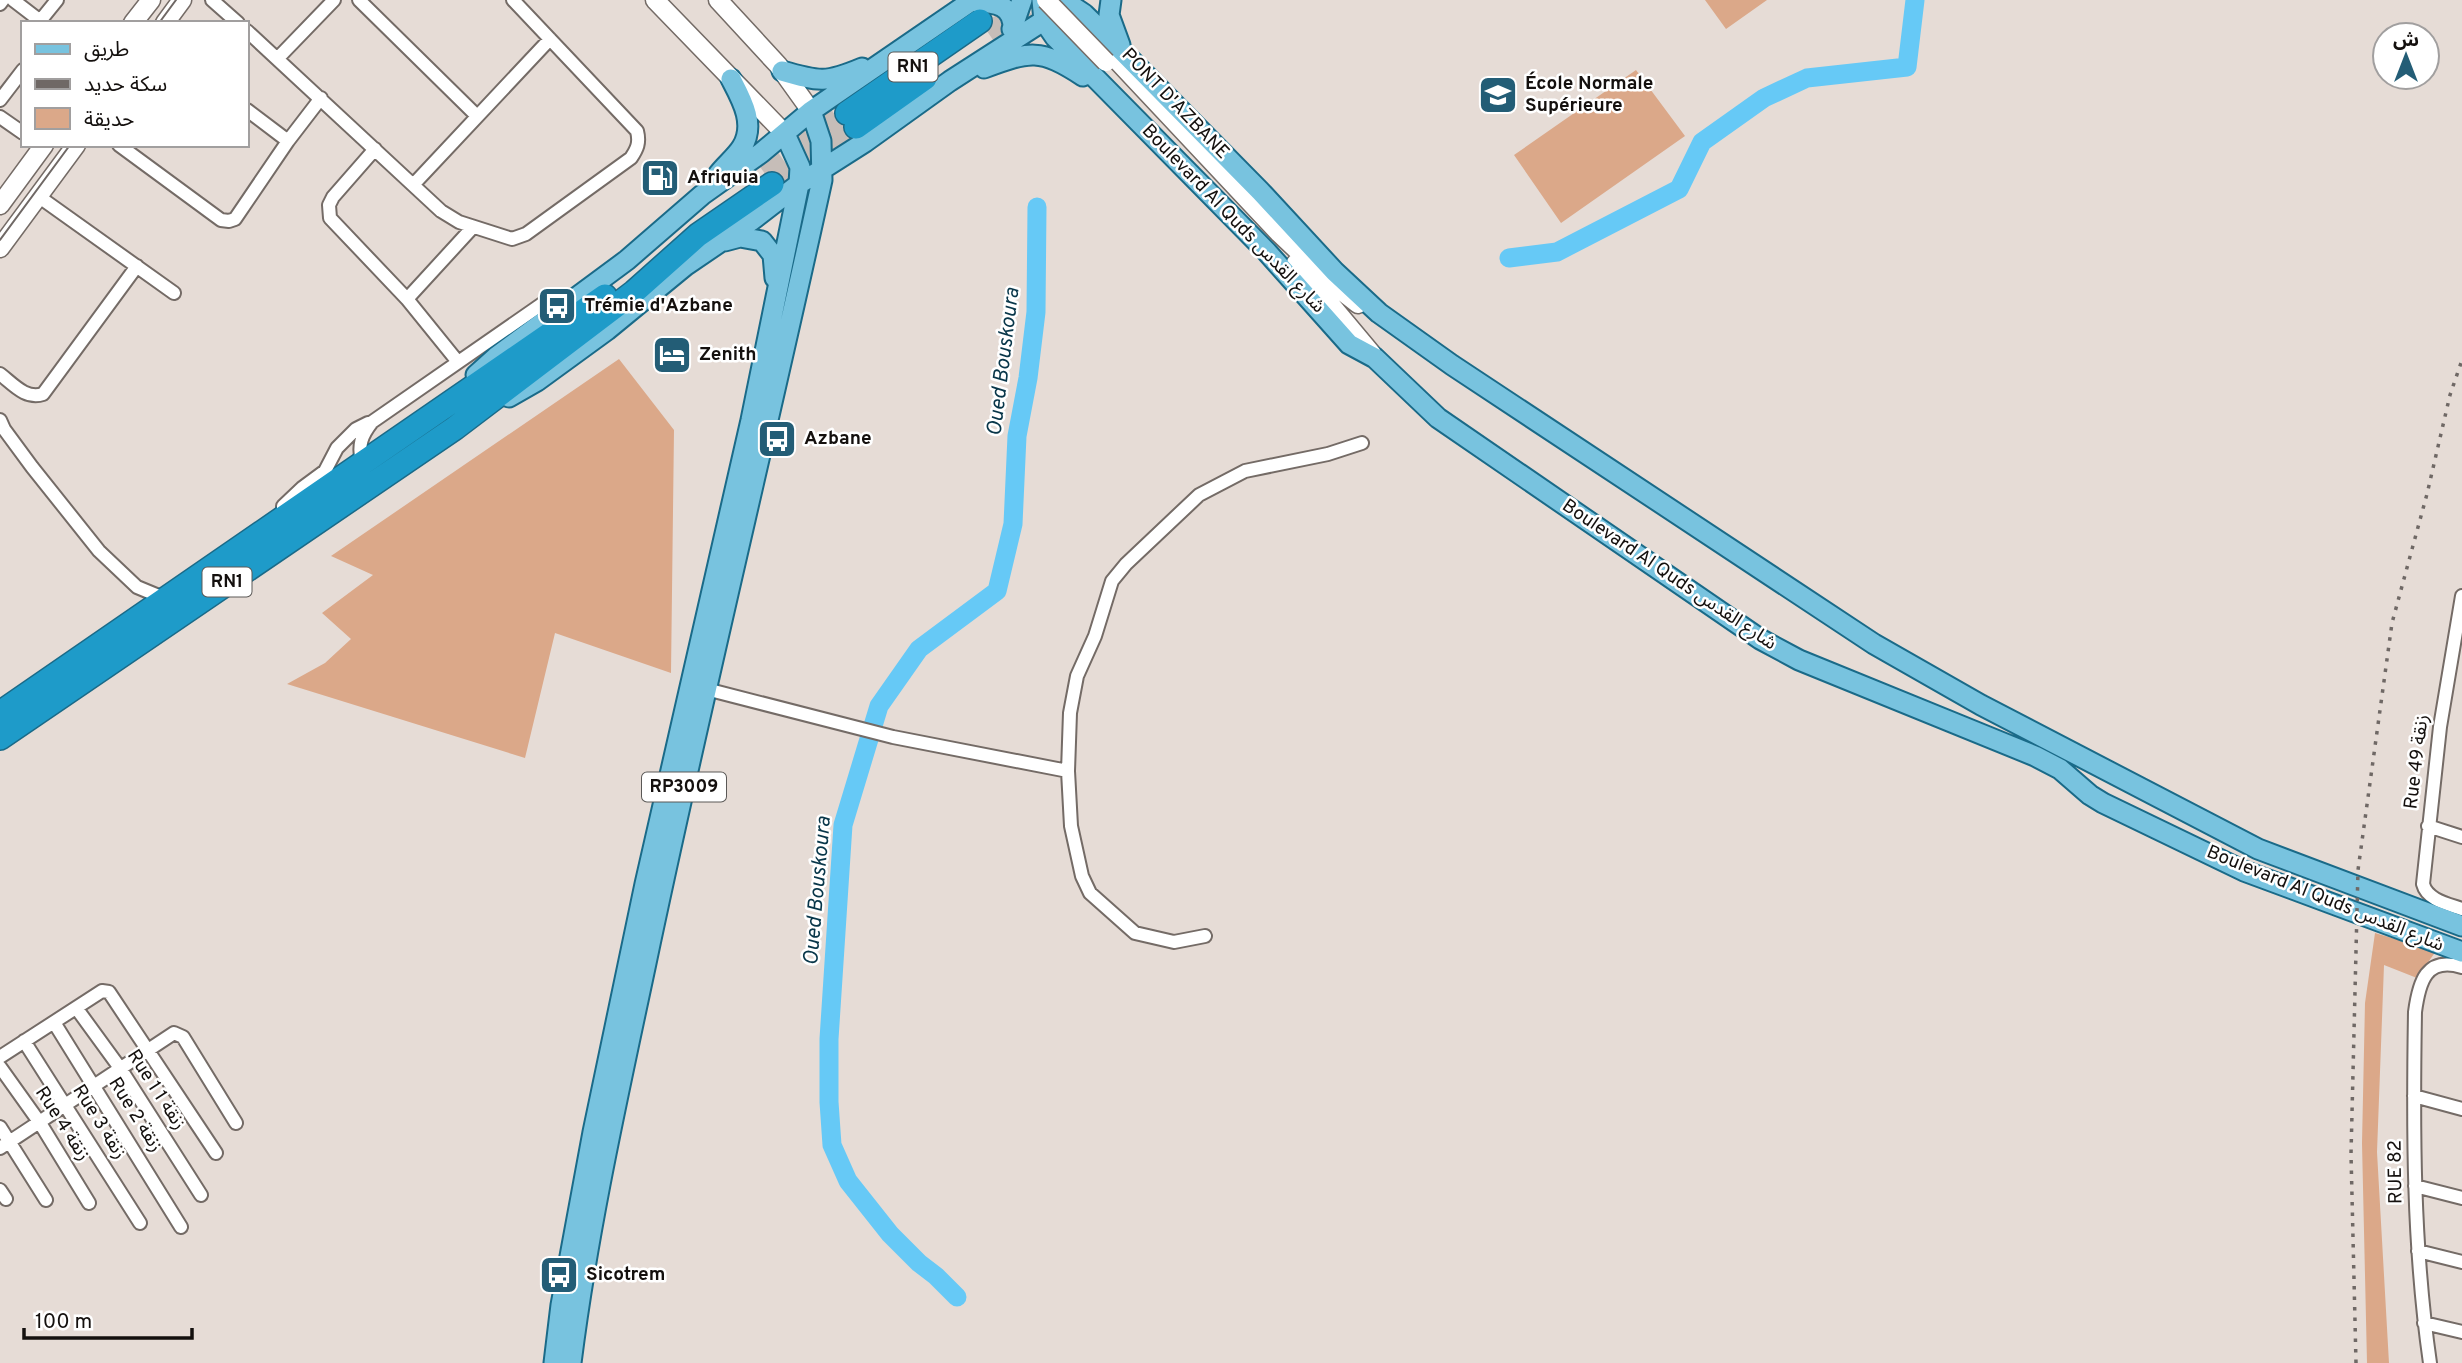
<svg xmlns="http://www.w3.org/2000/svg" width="2462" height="1363" font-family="Overpass,'Noto Sans Arabic',sans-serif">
  <rect width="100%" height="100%" fill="#e6dcd6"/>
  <!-- green -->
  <path fill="#dba889" d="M1705 0H1767L1726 29Z
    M1636 70 1685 136 1561 223 1514 155Z
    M619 359 674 430 671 673 555 633 525 758 287 684 325 663 351 639 322 613 373 575 331 556Z
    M2375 933 2436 951 2417 978 2384 965 2377 1152 2389 1363H2367L2362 1143 2365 1003Z"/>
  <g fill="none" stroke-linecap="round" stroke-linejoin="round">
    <!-- river -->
    <path stroke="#66c9f6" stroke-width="19" d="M1509 258 1557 252 1679 189 1702 142 1764 98 1807 78 1907 67 1915 0
      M957 1297 936 1276 919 1263 890 1234 848 1181 832 1145 829 1102V1039L843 825 879 706 919 649 997 591 1013 524 1017 436 1028 378 1036 312 1037 207"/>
    <!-- highway-tunnel -->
    <path stroke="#c6bdb8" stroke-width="23" stroke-dasharray="23 11" stroke-linecap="butt" d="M989 34 1027 8
      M763 171 847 113
      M772 184 856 127"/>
    <!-- street casing -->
    <g stroke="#746b66" stroke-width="16">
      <path id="street" d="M13 0 43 23
        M212 0 238 23
        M359 0 477 116
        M0 4 3 0
        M40 21 57 0
        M247 31 441 211 459 222 512 239 526 234 631 158C637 149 640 143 637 131L513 0
        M278 58 334 0
        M0 100 23 70
        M247 110 288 141
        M0 117 23 133
        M119 145 221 220 229 221 235 219 288 141 321 98
        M375 149 333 197 329 205 330 218 407 299 458 362
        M413 185 550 39
        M38 196 174 293
        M407 299 473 227
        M0 374C13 384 26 400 43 394L137 266
        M0 420 4 429 32 467 99 551 137 587 166 599
        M362 463C358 445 361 436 372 422L555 295 573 300
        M283 510V506L302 488 325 471 337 448 356 429 368 423
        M2462 596 2440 727 2423 884C2427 900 2448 904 2462 909
        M706 689 893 737 1068 771
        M2428 826 2462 837
        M1205 936 1174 942 1135 933 1090 893 1082 876 1071 826 1068 771 1070 713 1077 676 1095 636 1112 581 1126 564 1199 495 1245 471 1328 454 1362 443
        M77 1009 120 1068 201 1195
        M55 1024 181 1227
        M24 1041 140 1223
        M0 1057 102 991 109 992 216 1153
        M0 1067 40 1123 89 1203
        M2414 1096 2462 1109
        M0 1127 46 1200
        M0 1148 174 1033 183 1037 236 1123
        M2415 1186 2462 1198
        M0 1190 6 1199
        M2418 1251 2462 1262
        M2424 1323 2462 1332
        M2430 1363C2413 1246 2413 1130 2415 1012 2419 982 2426 956 2462 967"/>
    </g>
    <!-- secondary casing -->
    <g stroke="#746b66" stroke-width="21">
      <path id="secondary" d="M655 0 785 134
        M718 0 778 65 811 111
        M133 23 151 0
        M165 23 182 0
        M1113 56 1279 233 1335 286 1358 304
        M0 205 44 145
        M0 248 76 145
        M1296 263 1372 354"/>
    </g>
    <!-- primary casing -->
    <g stroke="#1a6a88" stroke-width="23">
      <path id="primary" d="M1042 0 1044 21 1055 37 1267 252 1349 344 1375 358 1438 418 1760 639 1799 660 2035 756 2060 769 2090 795 2103 803 2244 871 2462 952
        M1063 0 1084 14 1123 52 1260 191 1335 272 1379 313 1452 365 1874 644 1981 705 2258 849 2462 926
        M1111 0 1109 15 1120 45
        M971 1C991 3 1013 2 1013 28
        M1012 29 1022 0
        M984 68C1030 51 1040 48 1083 76
        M782 71C820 82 826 83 862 68
        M717 176C724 166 736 157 742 147 756 124 742 100 731 79
        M725 241 740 237 762 241 773 255 775 278
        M476 375 496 357 627 260 702 195 761 153 811 111 973 0
        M509 397 537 381 607 330 685 266 751 221 799 184 865 142 950 81 1054 14
        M554 1363 561 1305 593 1132 645 884 751 420 799 184 800 167 785 134
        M571 1363C588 1228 618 1095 646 963 701 701 765 441 822 180L821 141 811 111"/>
    </g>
    <!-- highway casing -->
    <g stroke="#1a6a88" stroke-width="26">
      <path id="highway" d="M847 113 980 21
        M856 127 925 78
        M0 713 605 296
        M0 738 455 428 634 292 698 235 772 184"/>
    </g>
    <!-- street -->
    <use href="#street" stroke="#fff" stroke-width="12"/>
    <!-- secondary -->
    <use href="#secondary" stroke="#fff" stroke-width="18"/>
    <!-- primary -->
    <use href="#primary" stroke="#78c3df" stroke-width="19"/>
    <!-- highway -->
    <use href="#highway" stroke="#1e9bc9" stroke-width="23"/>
    <!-- tram -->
    <path stroke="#6f6865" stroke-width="2" d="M159 23 176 0
      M0 240 70 145"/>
    <!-- rail -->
    <path stroke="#6f6865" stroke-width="3.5" stroke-dasharray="3.5 7" stroke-linecap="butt" d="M2356 1363 2351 1154 2358 870 2392 623 2427 494 2450 395 2462 360"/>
    <!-- secondary-bridge casing -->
    <g stroke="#746b66" stroke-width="21" stroke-linecap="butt">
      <path id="secondary-bridge" d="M1046 0 1106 62"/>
    </g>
    <!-- secondary-bridge -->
    <use href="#secondary-bridge" stroke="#fff" stroke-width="18"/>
  </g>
  <!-- icons -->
  <defs>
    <g id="university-square" transform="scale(2.0125)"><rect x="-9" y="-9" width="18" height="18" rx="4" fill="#235d76" stroke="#fff"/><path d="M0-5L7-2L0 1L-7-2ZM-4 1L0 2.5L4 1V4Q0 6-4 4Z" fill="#fff"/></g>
    <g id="fuel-square" transform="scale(2.0125)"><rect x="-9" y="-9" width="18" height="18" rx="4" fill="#235d76" stroke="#fff"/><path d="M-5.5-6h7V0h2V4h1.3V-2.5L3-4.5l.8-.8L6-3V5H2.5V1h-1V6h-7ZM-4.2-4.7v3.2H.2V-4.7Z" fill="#fff"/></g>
    <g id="bus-square" transform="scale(2.0125)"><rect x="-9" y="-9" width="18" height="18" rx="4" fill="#235d76" stroke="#fff"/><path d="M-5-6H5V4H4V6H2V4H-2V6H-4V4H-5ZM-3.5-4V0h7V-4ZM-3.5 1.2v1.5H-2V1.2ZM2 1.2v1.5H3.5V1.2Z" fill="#fff"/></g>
    <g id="hotel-square" transform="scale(2.0125)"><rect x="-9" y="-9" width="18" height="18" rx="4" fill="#235d76" stroke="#fff"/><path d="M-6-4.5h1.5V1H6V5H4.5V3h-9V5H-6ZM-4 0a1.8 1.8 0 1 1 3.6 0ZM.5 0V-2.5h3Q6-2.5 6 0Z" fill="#fff"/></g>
  </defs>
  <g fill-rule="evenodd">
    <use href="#university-square" x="1498" y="95"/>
    <use href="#fuel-square" x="660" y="178"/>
    <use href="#bus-square" x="557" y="306"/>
    <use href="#hotel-square" x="672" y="355"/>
    <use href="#bus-square" x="777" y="439"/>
    <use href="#bus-square" x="559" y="1275"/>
  </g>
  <g text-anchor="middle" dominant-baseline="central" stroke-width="5" stroke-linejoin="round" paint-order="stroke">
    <!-- shield labels -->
    <g fill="#fff" stroke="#5a5856" stroke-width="2">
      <rect x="888.5" y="52.5" width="49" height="29" rx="5"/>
      <rect x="202.5" y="567.5" width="49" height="29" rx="5"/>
      <rect x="642" y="772.5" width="84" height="29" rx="5"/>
    </g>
    <g font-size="18" font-weight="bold" fill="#14100e">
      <text x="913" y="67">RN1</text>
      <text x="227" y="582">RN1</text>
      <text x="684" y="787">RP3009</text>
    </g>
    <!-- poi labels -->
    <g font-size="19" font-weight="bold" fill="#14100e" stroke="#fff" text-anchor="start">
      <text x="1525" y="84">École Normale<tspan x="1525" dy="22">Supérieure</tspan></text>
      <text x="687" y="178">Afriquia</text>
      <text x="584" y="306">Trémie d'Azbane</text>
      <text x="699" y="355">Zenith</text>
      <text x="804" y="439">Azbane</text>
      <text x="586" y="1275">Sicotrem</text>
    </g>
    <!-- street labels -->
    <g font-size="19" fill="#14100e" stroke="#fff">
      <text transform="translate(1175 104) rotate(46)">PONT D'AZBANE</text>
      <text transform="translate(1233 219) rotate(46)">Boulevard Al Quds شارع القدس</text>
      <text transform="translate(1669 575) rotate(34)">Boulevard Al Quds شارع القدس</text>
      <text transform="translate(2417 762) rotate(-83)">Rue 49 زنقة</text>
      <text transform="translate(2325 899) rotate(22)">Boulevard Al Quds شارع القدس</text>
      <text transform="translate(156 1090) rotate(57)">Rue 1 زنقة 1</text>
      <text transform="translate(135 1115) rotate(58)">Rue 2 زنقة</text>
      <text transform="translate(99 1122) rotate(58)">Rue 3 زنقة</text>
      <text transform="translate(62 1124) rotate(57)">Rue 4 زنقة</text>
      <text transform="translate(2396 1172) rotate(-91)">RUE 82</text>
    </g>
    <!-- water labels -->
    <g font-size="21" font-style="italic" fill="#083649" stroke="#fff">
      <text transform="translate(1004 362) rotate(-83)">Oued Bouskoura</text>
      <text transform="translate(818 891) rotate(-85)">Oued Bouskoura</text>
    </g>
  </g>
  <!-- legend -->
  <rect x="21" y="21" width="228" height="126" fill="#ffffff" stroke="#a19f9f" stroke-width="2"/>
  <rect x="35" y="44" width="35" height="10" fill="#78c3df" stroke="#a19f9f" stroke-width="2"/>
  <text x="84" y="56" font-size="21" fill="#14100e">طريق</text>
  <rect x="35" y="79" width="35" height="10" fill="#6f6865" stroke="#a19f9f" stroke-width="2"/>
  <text x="84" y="91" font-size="21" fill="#14100e">سكة حديد</text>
  <rect x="35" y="108" width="35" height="21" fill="#dba889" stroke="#a19f9f" stroke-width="2"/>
  <text x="84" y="126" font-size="21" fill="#14100e">حديقة</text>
  <!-- north arrow -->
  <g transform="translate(2406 56)"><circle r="33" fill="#ffffff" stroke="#a19f9f" stroke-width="2"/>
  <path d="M0-5L12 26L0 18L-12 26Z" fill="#235d76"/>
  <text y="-10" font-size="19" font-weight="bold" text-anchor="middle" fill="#14100e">ش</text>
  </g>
  <!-- scale -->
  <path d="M24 1328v10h168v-10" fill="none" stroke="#14100e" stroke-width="3.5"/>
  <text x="35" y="1328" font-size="21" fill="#14100e" stroke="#ffffff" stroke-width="5" paint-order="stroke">100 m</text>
</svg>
